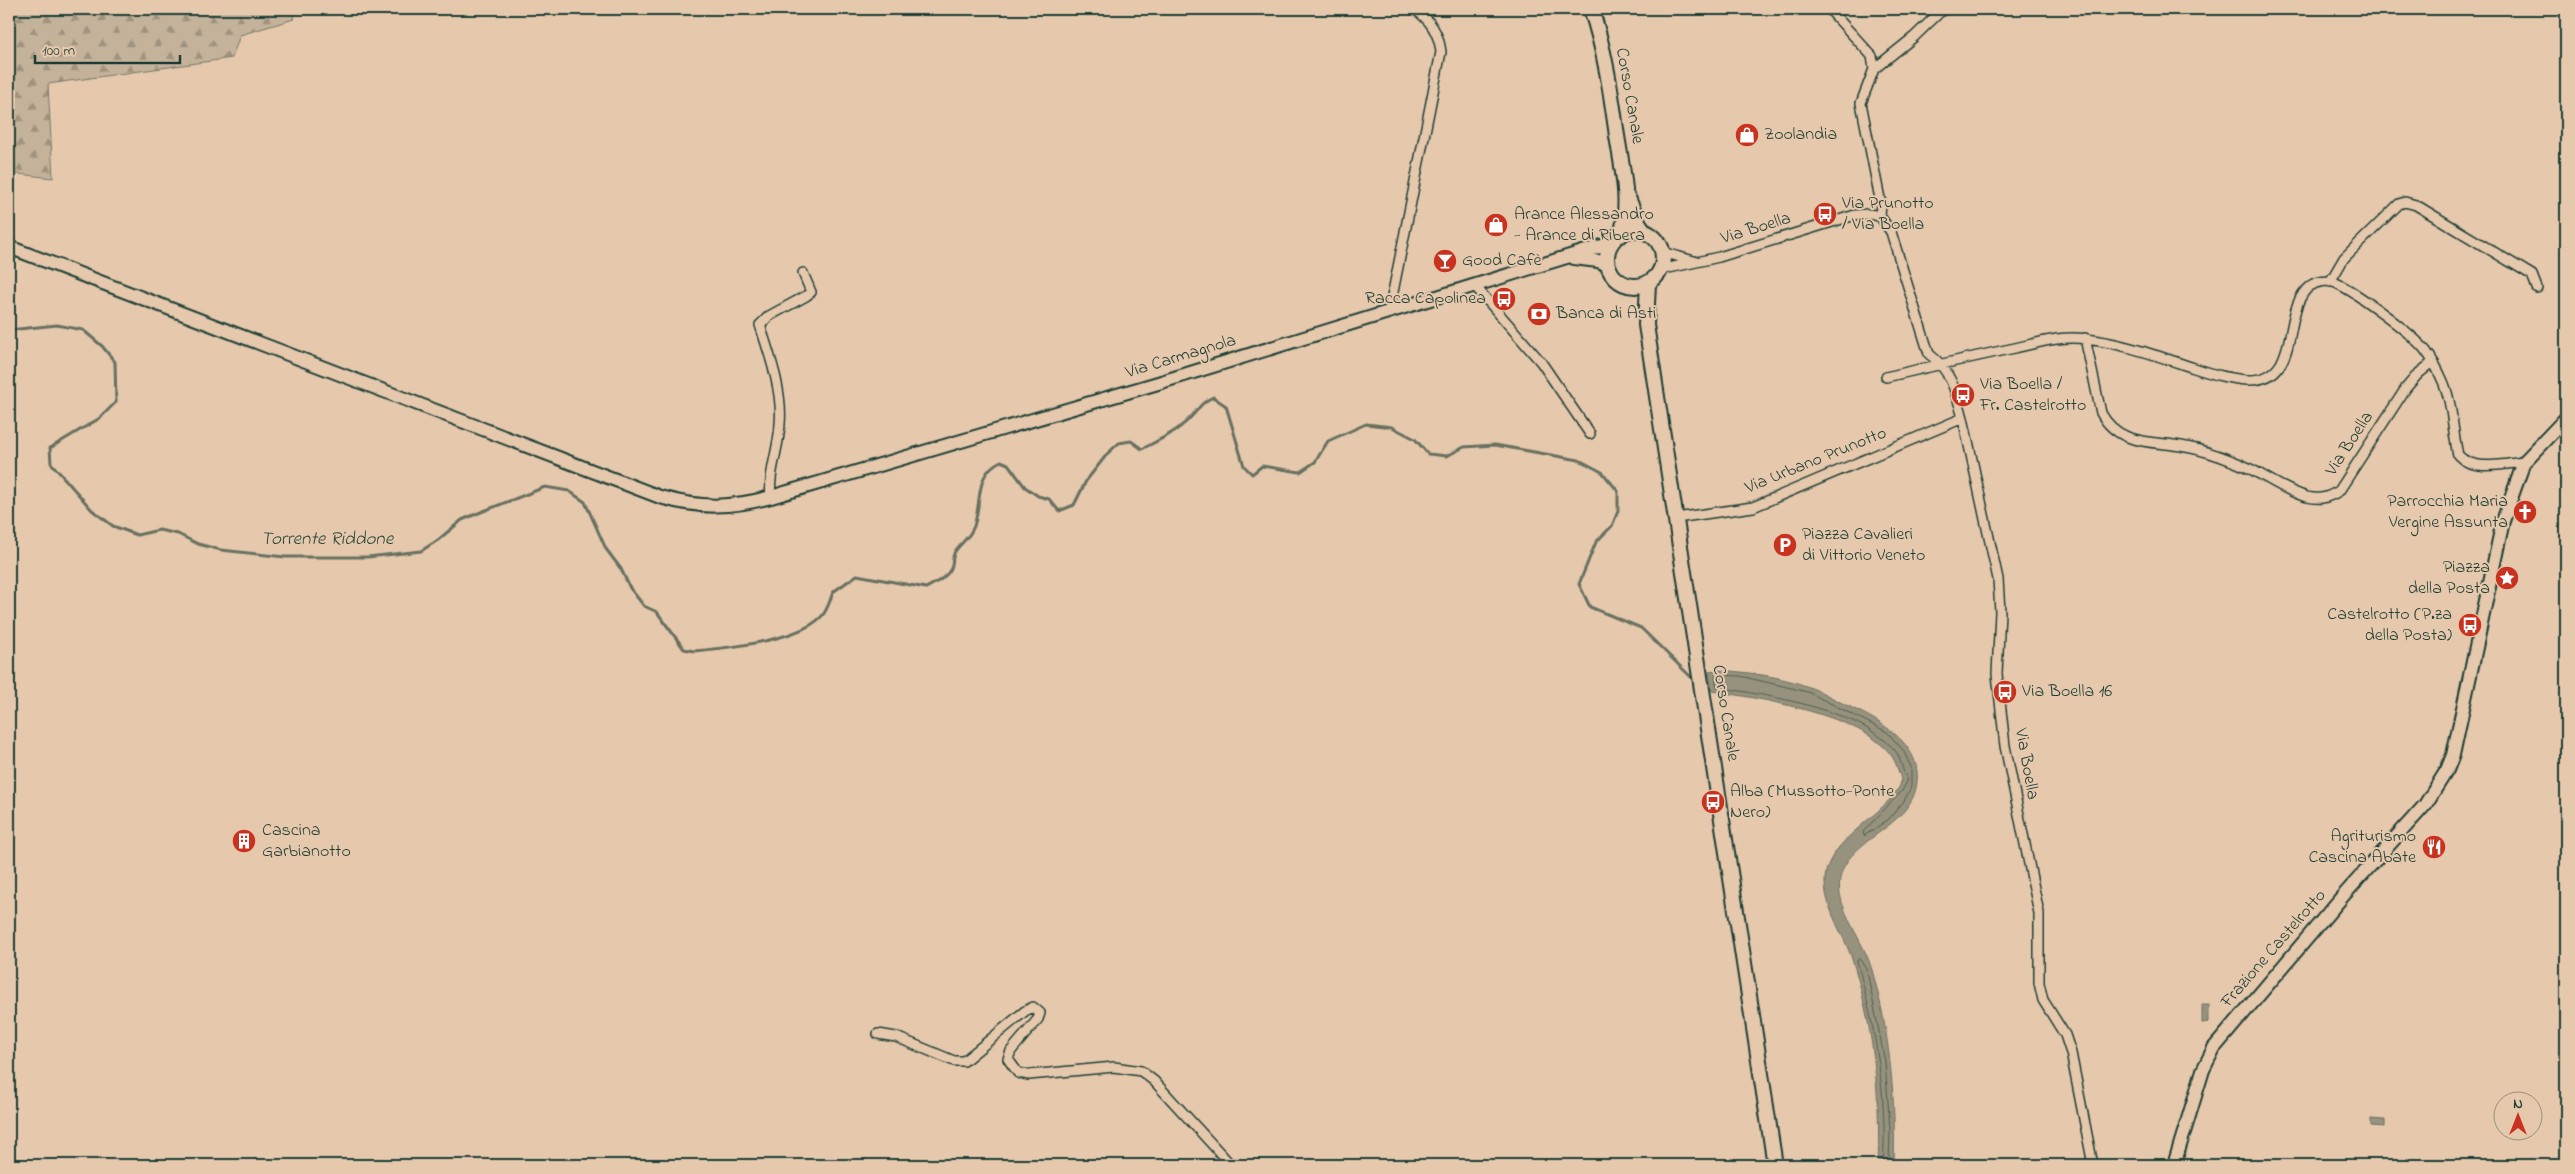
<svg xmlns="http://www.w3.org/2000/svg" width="2575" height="1174" font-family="'Indie Flower',sans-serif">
  <defs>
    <pattern id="forest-firs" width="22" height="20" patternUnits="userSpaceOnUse" patternTransform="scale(1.25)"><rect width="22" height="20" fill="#c5b29a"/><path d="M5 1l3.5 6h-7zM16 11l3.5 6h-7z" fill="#9f927e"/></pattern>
  </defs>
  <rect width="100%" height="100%" fill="#e6c9ad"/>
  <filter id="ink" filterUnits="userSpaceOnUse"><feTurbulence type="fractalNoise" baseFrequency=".02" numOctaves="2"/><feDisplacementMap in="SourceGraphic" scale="10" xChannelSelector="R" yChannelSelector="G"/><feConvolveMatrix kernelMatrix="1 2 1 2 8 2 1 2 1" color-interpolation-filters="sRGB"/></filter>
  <g filter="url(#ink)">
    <!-- forest -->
    <path fill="url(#forest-firs)" stroke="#727867" d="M9 9H293L294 19 240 35 232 58 48 84 53 178 9 173Z"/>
    <!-- water -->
    <path fill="#97927d" stroke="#677060" d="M1717 670C1747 672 1780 676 1809 687 1821 691 1832 698 1844 704 1876 719 1926 743 1916 788 1906 834 1832 841 1840 894 1845 921 1865 944 1872 970 1890 1033 1896 1100 1894 1165H1878C1881 1096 1873 1022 1851 956 1842 932 1827 911 1825 885 1822 843 1877 821 1898 789 1903 782 1900 775 1897 767 1882 717 1757 698 1712 691L1709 671Z
      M2202 1005H2209V1022L2202 1023Z
      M2371 1119 2385 1120V1127L2371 1126Z"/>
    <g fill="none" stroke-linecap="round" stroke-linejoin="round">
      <!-- shore -->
      <path stroke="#4f5f51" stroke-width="1" d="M1718 675 1740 676 1808 692 1887 732 1903 750 1911 767V787L1904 801 1889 819 1864 836 1863 832 1902 791 1908 780C1901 771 1902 758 1894 749 1856 708 1769 696 1717 687L1715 677Z
        M1883 1165C1888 1096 1875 1028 1857 961L1859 958 1867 971 1885 1062 1890 1130 1889 1165"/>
      <!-- stream -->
      <path stroke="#677060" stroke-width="3" d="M9 330 57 325 83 330 102 346 115 362 116 402 100 418 50 448 51 463 92 510 113 526 137 535 159 530 178 534 198 544 221 550 285 557H368L421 551 438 540 462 520 476 514 545 487 569 491 585 502 606 549 621 569 630 588 644 606 657 612 684 649 694 651C728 648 797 641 821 617 828 610 830 600 833 592L857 575 926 588C935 583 950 576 952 565 953 560 952 555 956 550 963 541 970 537 974 526 982 503 974 473 1001 461L1008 464 1025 487 1038 496 1049 499 1059 511 1074 505 1086 481 1108 453 1119 443 1131 441 1142 449C1159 440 1177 432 1190 418 1200 408 1199 404 1213 397L1226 406 1244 466 1252 474 1262 466 1300 472 1315 462 1328 441 1366 424 1392 427 1415 439 1428 454 1447 456 1464 447 1495 445 1579 460 1602 472 1618 491V511L1612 526 1596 542 1579 584 1590 607 1641 628 1691 677 1697 679"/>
      <!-- street casing -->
      <g stroke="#1f3d34" stroke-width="12">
        <path id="street" d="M1829 9 1872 56 1874 69 1861 103 1881 204 1880 216
          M1874 69 1914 37 1940 12 1947 9
          M1662 252 1694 261
          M1660 270 1719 257 1855 215 1869 214 1880 216 1891 232 1929 354C1951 370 1956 392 1963 418L1998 579 2000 612 1997 674 2005 746 2039 913V983L2043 1000 2065 1035 2071 1053 2093 1165
          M2330 282 2344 258 2399 204 2405 202 2416 205 2532 275 2537 288
          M1474 285 1541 362 1590 434
          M1389 312 1441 52C1439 34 1430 19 1414 9
          M2085 338 2101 413C2118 445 2150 441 2181 446 2199 449 2218 455 2235 462 2260 471 2281 490 2307 497 2320 500 2327 498 2339 491L2406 388 2418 374 2433 362
          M1886 377C1929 367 1972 357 2015 348 2038 343 2062 335 2086 339 2121 343 2155 355 2188 366 2207 372 2227 379 2247 380 2304 382 2280 309 2310 286 2317 281 2328 280 2336 283 2356 292 2413 334 2426 351 2432 359 2437 368 2441 377 2453 401 2452 430 2458 455 2473 472 2503 464 2524 462
          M771 497C768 473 779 449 780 424 783 392 770 356 760 325L769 316 806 296 811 292 803 273
          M1676 518 1753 507 1963 418
          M878 1034 896 1037 954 1061H964L1025 1011 1033 1007 1040 1013 1038 1019 1011 1051 1008 1059 1018 1073 1029 1075 1114 1067 1141 1071 1154 1081 1231 1165"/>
      </g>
      <!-- secondary casing -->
      <g stroke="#1f3d34" stroke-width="16">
        <path id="secondary" d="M9 247 660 497C702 509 730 508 771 497L1158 383 1612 243
          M1574 258 1598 261 1608 265
          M2174 1165 2203 1070 2214 1048 2342 897 2425 805 2447 770 2453 755 2503 521 2524 462 2566 418"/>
      </g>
      <!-- primary casing -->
      <g stroke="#1f3d34" stroke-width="18">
        <path id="primary" d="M1591 9C1605 50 1611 93 1617 136 1622 168 1631 203 1621 235
          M1628 198 1638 222 1645 232
          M1607 258a28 28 0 1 1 56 0a28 28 0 1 1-56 0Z
          M1648 283 1646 325 1775 1165"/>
      </g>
      <!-- street -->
      <use href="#street" stroke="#e6c9ad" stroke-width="9"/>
      <!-- secondary -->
      <use href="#secondary" stroke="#e6c9ad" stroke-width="12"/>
      <!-- primary -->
      <use href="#primary" stroke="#e6c9ad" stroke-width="14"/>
    </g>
  </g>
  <!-- icons -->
  <defs>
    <g id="shop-disc" transform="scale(1.25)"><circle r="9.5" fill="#c8321e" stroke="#e6c9ad"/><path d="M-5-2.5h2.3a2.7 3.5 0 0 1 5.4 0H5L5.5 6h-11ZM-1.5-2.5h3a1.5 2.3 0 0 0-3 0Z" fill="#fff"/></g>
    <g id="bus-disc" transform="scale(1.25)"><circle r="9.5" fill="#c8321e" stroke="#e6c9ad"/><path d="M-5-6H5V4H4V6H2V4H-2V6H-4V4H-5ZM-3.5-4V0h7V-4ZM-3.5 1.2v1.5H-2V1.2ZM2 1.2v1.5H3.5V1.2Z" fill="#fff"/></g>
    <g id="bar-disc" transform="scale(1.25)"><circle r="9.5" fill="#c8321e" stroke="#e6c9ad"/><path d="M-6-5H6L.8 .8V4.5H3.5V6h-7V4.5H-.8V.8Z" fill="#fff"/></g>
    <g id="bank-disc" transform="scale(1.25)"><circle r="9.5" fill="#c8321e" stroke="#e6c9ad"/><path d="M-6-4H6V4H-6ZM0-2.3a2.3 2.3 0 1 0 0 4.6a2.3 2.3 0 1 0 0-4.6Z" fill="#fff"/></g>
    <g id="church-disc" transform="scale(1.25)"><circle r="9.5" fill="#c8321e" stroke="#e6c9ad"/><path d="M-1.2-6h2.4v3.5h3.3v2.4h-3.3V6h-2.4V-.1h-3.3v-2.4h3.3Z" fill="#fff"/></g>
    <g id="parking-disc" transform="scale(1.25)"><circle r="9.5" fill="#c8321e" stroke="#e6c9ad"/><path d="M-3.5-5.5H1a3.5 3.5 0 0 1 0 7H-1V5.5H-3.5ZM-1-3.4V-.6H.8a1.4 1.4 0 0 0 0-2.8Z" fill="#fff"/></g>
    <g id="sight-disc" transform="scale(1.25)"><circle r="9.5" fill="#c8321e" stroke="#e6c9ad"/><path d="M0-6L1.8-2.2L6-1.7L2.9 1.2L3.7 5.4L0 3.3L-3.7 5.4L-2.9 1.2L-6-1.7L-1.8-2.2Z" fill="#fff"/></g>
    <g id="building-disc" transform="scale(1.25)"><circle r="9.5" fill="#c8321e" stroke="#e6c9ad"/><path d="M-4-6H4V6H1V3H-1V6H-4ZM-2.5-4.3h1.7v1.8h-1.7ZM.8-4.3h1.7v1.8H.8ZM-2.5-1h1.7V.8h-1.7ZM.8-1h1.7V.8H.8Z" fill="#fff"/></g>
    <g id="restaurant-disc" transform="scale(1.25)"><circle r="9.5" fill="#c8321e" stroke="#e6c9ad"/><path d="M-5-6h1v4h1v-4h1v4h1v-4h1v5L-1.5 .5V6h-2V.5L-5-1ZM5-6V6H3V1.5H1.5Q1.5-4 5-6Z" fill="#fff"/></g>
  </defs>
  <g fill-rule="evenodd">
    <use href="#shop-disc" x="1747" y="135"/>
    <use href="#bus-disc" x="1825" y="214"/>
    <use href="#shop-disc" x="1496" y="225"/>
    <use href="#bar-disc" x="1445" y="261"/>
    <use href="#bus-disc" x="1504" y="299"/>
    <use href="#bank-disc" x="1539" y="314"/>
    <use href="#bus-disc" x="1963" y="395"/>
    <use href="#church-disc" x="2525" y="512"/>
    <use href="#parking-disc" x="1785" y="545"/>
    <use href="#sight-disc" x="2507" y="578"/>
    <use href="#bus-disc" x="2470" y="625"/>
    <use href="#bus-disc" x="2005" y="692"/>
    <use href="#bus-disc" x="1713" y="802"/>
    <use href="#building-disc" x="244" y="841"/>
    <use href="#restaurant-disc" x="2434" y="847"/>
  </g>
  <g text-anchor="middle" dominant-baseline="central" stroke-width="4" stroke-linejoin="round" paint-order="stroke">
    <!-- street labels -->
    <g font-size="18" fill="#1f3d34" stroke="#e6c9ad">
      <text transform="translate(1629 96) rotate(80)">Corso Canale</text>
      <text transform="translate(1756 229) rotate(-17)">Via Boella</text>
      <text transform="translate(1181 357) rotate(-17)">Via Carmagnola</text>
      <text transform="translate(2350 444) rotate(-57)">Via Boella</text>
      <text transform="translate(1816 461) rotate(-22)">Via Urbano Prunotto</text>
      <text transform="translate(1725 713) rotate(81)">Corso Canale</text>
      <text transform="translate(2026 764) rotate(80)">Via Boella</text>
      <text transform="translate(2274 949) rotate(-49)">Frazione Castelrotto</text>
    </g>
    <!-- poi labels -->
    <g font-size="18" fill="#1f3d34" stroke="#e6c9ad" text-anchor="start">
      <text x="1764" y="135">Zoolandia</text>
      <text x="1842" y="204">Via Prunotto<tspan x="1842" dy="21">/ Via Boella</tspan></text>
      <text x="1514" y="215">Arance Alessandro<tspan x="1514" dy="21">- Arance di Ribera</tspan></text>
      <text x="1462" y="261">Good Cafè</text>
      <text x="1486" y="299" text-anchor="end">Racca Capolinea</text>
      <text x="1556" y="314">Banca di Asti</text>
      <text x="1980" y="385">Via Boella /<tspan x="1980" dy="21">Fr. Castelrotto</tspan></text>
      <text x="2508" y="502" text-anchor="end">Parrocchia Maria<tspan x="2508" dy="21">Vergine Assunta</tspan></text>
      <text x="1802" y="535">Piazza Cavalieri<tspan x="1802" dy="21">di Vittorio Veneto</tspan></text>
      <text x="2490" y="568" text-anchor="end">Piazza<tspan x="2490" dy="21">della Posta</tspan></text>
      <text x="2452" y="615" text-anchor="end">Castelrotto (P.za<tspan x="2452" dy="21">della Posta)</tspan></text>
      <text x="2022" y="692">Via Boella 16</text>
      <text x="1730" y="792">Alba (Mussotto-Ponte<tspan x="1730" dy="21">Nero)</tspan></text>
      <text x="262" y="831">Cascina<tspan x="262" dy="21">Garbianotto</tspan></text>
      <text x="2416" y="837" text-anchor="end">Agriturismo<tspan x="2416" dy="21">Cascina Abate</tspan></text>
    </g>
    <!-- water labels -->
    <g font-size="19" font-style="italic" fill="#2b463b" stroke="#e6c9ad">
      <text x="327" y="539">Torrente Riddone</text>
    </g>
  </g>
  <!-- margin -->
  <rect width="2575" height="1174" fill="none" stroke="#e6c9ad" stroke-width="30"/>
  <rect x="15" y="15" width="2545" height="1144" fill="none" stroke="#1f3d34" stroke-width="2" filter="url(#ink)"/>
  <!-- north arrow -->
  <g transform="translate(2518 1116)"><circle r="24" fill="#e6c9ad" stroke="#96917d"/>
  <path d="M0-4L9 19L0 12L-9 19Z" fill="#c8321e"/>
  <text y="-8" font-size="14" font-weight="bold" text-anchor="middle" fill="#1f3d34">N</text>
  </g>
  <!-- scale -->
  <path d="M35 55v8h145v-8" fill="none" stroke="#1f3d34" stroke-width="2.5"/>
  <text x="42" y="55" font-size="15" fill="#1f3d34" stroke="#e6c9ad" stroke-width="4" paint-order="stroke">100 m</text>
</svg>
